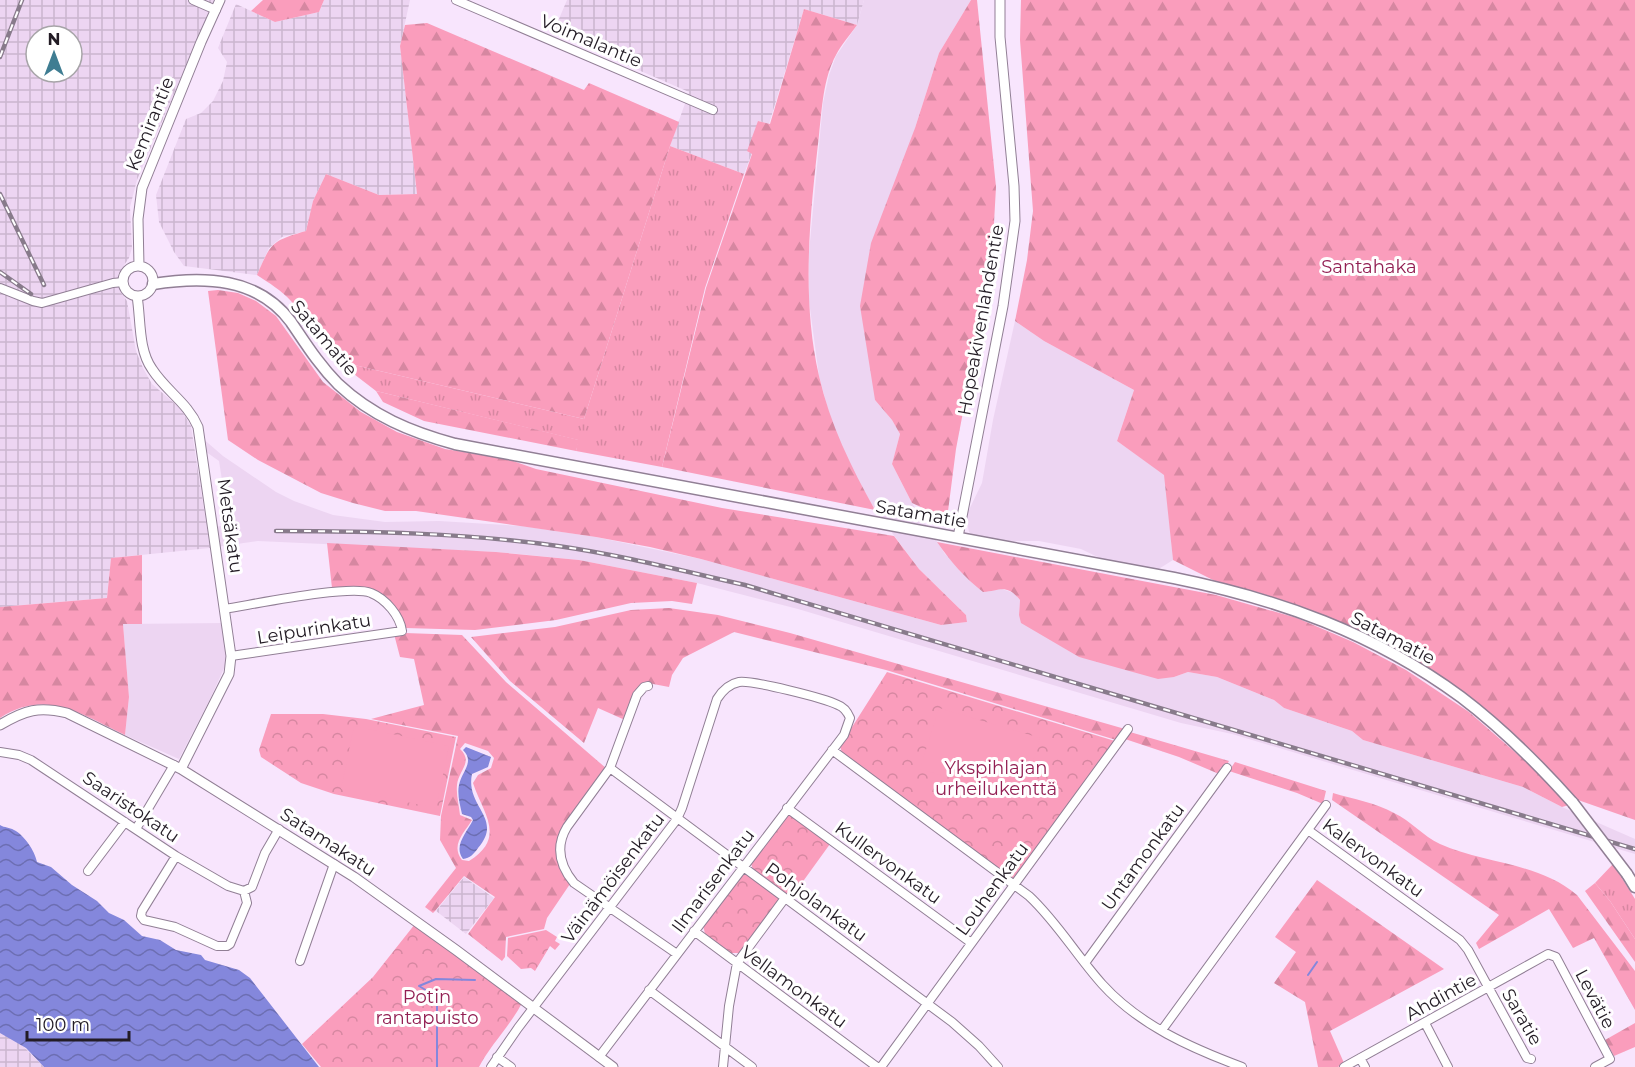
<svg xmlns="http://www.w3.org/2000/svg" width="1635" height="1067" font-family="Montserrat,sans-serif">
  <defs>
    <pattern id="industrial-grid" width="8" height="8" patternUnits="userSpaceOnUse" patternTransform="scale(1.5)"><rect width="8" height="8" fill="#edd5f2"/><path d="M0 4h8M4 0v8" fill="none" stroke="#cbb6cf"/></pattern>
    <pattern id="grass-tufts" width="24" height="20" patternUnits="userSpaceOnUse" patternTransform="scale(1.5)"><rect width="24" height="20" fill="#fa9dbc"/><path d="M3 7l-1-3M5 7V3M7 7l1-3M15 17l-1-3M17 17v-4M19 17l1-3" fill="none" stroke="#d687a1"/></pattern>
    <pattern id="forest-firs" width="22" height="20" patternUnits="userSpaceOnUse" patternTransform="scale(1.5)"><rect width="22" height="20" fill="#fa9dbc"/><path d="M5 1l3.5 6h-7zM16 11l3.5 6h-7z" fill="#d687a1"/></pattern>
    <pattern id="park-crowns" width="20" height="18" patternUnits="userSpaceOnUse" patternTransform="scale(1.5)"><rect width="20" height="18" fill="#fa9dbc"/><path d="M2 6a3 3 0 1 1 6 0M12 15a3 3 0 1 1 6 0" fill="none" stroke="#d687a1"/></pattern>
    <pattern id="water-waves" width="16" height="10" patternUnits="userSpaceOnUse" patternTransform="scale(1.5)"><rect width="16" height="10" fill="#8487dc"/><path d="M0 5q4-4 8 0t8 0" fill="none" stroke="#6c6eb2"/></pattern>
  </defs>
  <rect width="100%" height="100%" fill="#f8e5fd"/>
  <!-- built -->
  <path fill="#edd5f2" d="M864 0H971L939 53 915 128 875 400 892 420 900 434 892 464 912 503 945 554 990 591 999 588 1014 593 1020 600 1019 615 1038 632 1079 657 1174 677 1188 672 1217 677 1274 700 1284 708 1352 731 1363 740 1523 787 1562 807 1635 839V854L1232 734 1181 723 798 609 697 583 579 560 497 552 258 541 216 547 214 527 229 525 219 461 202 449 201 437 223 456 276 492 294 501 333 515 385 522 439 521 522 526 596 537 701 559 941 625 967 622 966 615 919 569 875 510 849 464 833 428 819 376 809 301V252L823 103 829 75 836 56 857 25Z
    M1015 321 1044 341 1134 390 1117 441 1165 475 1173 560 1157 570 1102 559 1081 549 1039 541H1004L976 537 969 532 967 522V514L982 483 993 420Z
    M224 623 226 664 210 699 179 759 125 735 129 697 123 624Z"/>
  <!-- industrial -->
  <path fill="url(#industrial-grid)" fill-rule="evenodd" d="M0 0H214L137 180 130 207 132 248 129 258 118 274 120 291 127 301 136 351 143 368 152 384 180 408 191 426 210 548 111 558 107 598 0 607ZM36 36H72V72H36Z
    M324 0H410L400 46 417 194 379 195 326 174 313 201 306 231 282 237 269 248 257 275 184 266 174 252 159 222 156 195 186 119 201 113 213 101 223 81 227 62 218 48 236 4 275 22 319 12Z
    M567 0H864L857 25 804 9 769 124 759 121 748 152 752 153 744 174 670 146 689 92 553 33Z
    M464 877 494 898 466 934 436 911Z
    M0 1032 18 1041 44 1067H0Z"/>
  <!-- grass -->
  <path fill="url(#grass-tufts)" d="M670 146 744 174 705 288 662 467 576 451 578 440 376 391 337 361 584 419Z
    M1613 864 1635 899V939L1610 901 1595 883Z"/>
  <!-- forest -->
  <path fill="url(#forest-firs)" fill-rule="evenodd" d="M263 0H324L319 12 275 22 251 11Z
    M971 0H977L996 187 992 259 956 449 947 519 912 503 892 464 900 434 892 420 875 400 860 306 871 243 915 128 939 53Z
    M1021 0H1635V820L1578 800 1532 751 1469 698 1302 608 1260 593 1219 583 1173 560 1164 475 1117 441 1134 390 1044 341 1015 321 1027 260 1033 211 1020 40Z
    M804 9 857 25C850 35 841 45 836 55 823 79 822 109 819 135 810 215 801 297 819 376 830 424 851 467 875 510L662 467 706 288 752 154 747 151 758 121 770 124Z
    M427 23 584 90 589 83 679 122 670 146 584 419 337 361C319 343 308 319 291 301 281 290 269 283 257 275 271 243 271 241 306 231L313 201 326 174 379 195 417 194 400 46 405 25Z
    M218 290 238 293 256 301 276 316 323 382 361 412 397 432 445 449 507 459 536 469 722 508 894 536 919 569 966 615 967 622 941 625 701 559 650 547 596 537 416 511H385L353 503 321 493 258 460 228 440 208 291Z
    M376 391 579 440 576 451 424 421 383 402Z
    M937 542 1216 595 1297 618 1353 642 1406 670 1469 712 1524 760 1569 805 1562 807 1523 787 1363 740 1352 731 1284 708 1274 700 1217 677 1188 672 1174 677 1158 679 1079 657 1021 623 1019 615 1020 600C1006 583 1000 591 983 592 965 578 950 561 937 542Z
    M327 543 496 552 579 560 697 583 692 604 672 601 631 603 556 620 475 630 405 628C394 588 367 587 332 588Z
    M142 555V624H123L129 697 125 735C82 715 46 688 0 718V607L107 598 111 558Z
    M669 608 718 615 790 633 1125 729 1116 740 886 670 734 632 683 658 672 675 669 687 648 683 625 720 598 708 584 743 510 681 471 637 555 627 631 610Z
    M405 633 462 635 506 682 607 769C598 781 588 794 578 806 557 834 546 853 570 884L547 918 544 929 506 937 505 957 502 961 468 934 495 897 464 876 435 911 433 913 425 907 456 868 440 840 441 816 458 736 371 719 424 705 414 659 400 657 394 634ZM465 743 488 751 494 758 491 768 478 775 473 783C483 814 507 837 469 861L462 860C450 845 465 832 472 820L460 815C459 805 456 795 457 785 458 771 474 762 460 749Z
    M1130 732 1229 761 1225 768 1221 767 1219 774 1179 757 1125 739Z
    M1235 762 1326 791 1323 804 1297 793 1229 771Z
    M1333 793C1353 799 1376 803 1394 813 1411 821 1423 836 1440 844 1485 864 1538 862 1577 895L1635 971V1010L1594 938 1573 948 1549 909 1479 949 1476 943 1499 915 1332 800Z
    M1317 880 1444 969 1330 1031 1344 1063 1338 1067H1318L1305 1002 1274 983 1296 952 1275 937Z
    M1595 883 1610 901 1635 939V962L1585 891Z
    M1635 1023V1047L1614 1056 1605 1040Z"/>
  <!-- park -->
  <path fill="url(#park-crowns)" d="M887 672 1115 741 1013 879 842 753 840 746Z
    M271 714H323L366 719 456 737 440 816 334 794 301 783 261 757 259 750Z
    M789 813 830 844 791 898 753 870 751 863Z
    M741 875H749L778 897 779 902 741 953H729L705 934 703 925Z
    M415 924 522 1003C510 1026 491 1044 479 1067H321L302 1044 373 977Z
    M546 930 557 937 555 941 560 944 555 950 550 946 535 971 531 968 521 969 507 956 508 938Z"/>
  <!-- pitch -->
  <path fill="#fa9dbc" d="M939 708 1040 738 1022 799 920 769Z
    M354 726 449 746 436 808 341 789Z"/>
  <!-- water -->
  <path fill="url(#water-waves)" d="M466 747 491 757 488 767 472 774C465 807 504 818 478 848 474 854 470 858 463 859 453 846 467 832 473 820L471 817 462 814C460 805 457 794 459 785 462 771 475 762 463 750Z
    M0 825C5 828 9 827 14 830 24 835 35 851 37 862L51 867 72 885 97 901 109 913 124 920 142 936 160 940 176 950 201 955 205 960 239 970 250 978 319 1067H44L26 1048 0 1033Z"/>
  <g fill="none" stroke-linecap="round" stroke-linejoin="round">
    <!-- stream -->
    <path stroke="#8487dc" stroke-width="2" d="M1308 975 1317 962
      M437 1067V997L419 986 436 979 475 980"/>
    <!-- minor casing -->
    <g stroke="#917f95" stroke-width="10">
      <path id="minor" d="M193 0 216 10
        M456 0 713 110
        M0 288 33 301 42 303 113 283 123 282
        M224 609C251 605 350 584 371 593 386 599 400 616 402 631L231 656
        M648 686 644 687 637 695 610 768 567 827C555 847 560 866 574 883L677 954
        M832 750 1029 896C1057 922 1076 955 1102 984 1139 1025 1191 1048 1242 1067
        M0 752 19 755 31 760 176 856 228 886 244 891
        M610 768 952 1022 979 1046 998 1067
        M787 808 970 942
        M136 829 174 765
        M1308 830 1460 940 1468 950 1527 1058 1531 1059
        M176 856 142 911 141 916 144 920 175 927 217 946H227L230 944 247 903 244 891
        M88 871 125 822
        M244 891 252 887 265 853 279 829
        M694 931 877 1067
        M300 961 334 864
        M1085 963 1227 768
        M649 990 752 1067
        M1425 1023 1448 1067
        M1162 1030 1326 805
        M497 1057 511 1067
        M1360 1058 1365 1067
        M491 1067 518 1028 677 819 682 808 717 699C722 691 729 684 739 682 752 680 824 698 838 705 844 707 847 711 850 718L844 735 599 1057
        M723 1067 729 1006 737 963 785 898
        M881 1067 1128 729
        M1344 1067 1548 954 1556 957 1610 1059 1595 1067"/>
    </g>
    <!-- tertiary casing -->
    <g stroke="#917f95" stroke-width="11">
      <path id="tertiary" d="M139 266 138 219 142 188 201 42 220 0
        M123 281a15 15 0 1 1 30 0a15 15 0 1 1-30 0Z
        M137 296C141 320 138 349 152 369 166 391 188 403 198 427L231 656 229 674 181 769
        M958 537 1003 306 1015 221 1014 186 1000 37V0
        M0 725C25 710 39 706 67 713L181 769 354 877 456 950 613 1067"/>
    </g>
    <!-- secondary casing -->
    <g stroke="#917f95" stroke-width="13">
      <path id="secondary" d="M153 284C203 276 258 277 291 322 306 344 319 365 338 384 372 416 411 432 455 444L1174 578C1278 599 1374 633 1461 697 1502 728 1539 765 1573 803
        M1627 874 1635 887"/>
    </g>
    <!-- minor -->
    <use href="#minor" stroke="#fff" stroke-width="8"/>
    <!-- tertiary -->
    <use href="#tertiary" stroke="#fff" stroke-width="9"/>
    <!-- secondary -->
    <use href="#secondary" stroke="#fff" stroke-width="10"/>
    <!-- rail casing -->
    <g stroke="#887b8b" stroke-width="4.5">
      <path id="rail" d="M0 57 22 0
        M0 194 44 285
        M0 272 31 294
        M276 531C371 531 464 533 558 546 621 555 683 571 745 585L1635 849"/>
    </g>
    <!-- rail -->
    <use href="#rail" stroke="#fff" stroke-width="2" stroke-dasharray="7" stroke-linecap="butt"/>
    <!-- secondary-bridge casing -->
    <g stroke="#917f95" stroke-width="13" stroke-linecap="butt">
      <path id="secondary-bridge" d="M1573 803 1627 874"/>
    </g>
    <!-- secondary-bridge -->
    <use href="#secondary-bridge" stroke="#fff" stroke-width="10"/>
  </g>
  <g text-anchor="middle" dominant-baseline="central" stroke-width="6" stroke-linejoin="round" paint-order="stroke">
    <!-- street labels -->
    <g font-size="18" fill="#231c25" stroke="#fff">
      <text transform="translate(591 41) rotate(23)">Voimalantie</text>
      <text transform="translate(150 124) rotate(-68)">Kemirantie</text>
      <text transform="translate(981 320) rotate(-80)">Hopeakivenlahdentie</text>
      <text transform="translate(324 338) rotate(50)">Satamatie</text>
      <text transform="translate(921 514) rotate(10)">Satamatie</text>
      <text transform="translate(230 526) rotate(82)">Metsäkatu</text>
      <text transform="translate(314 629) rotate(-9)">Leipurinkatu</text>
      <text transform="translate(1393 638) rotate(28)">Satamatie</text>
      <text transform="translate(131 807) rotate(34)">Saaristokatu</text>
      <text transform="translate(328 842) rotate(33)">Satamakatu</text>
      <text transform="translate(1143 857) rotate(-54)">Untamonkatu</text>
      <text transform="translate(1373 858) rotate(36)">Kalervonkatu</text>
      <text transform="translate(888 863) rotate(36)">Kullervonkatu</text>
      <text transform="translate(613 878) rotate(-53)">Väinämöisenkatu</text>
      <text transform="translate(713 881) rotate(-53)">Ilmarisenkatu</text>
      <text transform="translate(992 889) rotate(-54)">Louhenkatu</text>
      <text transform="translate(816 902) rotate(36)">Pohjolankatu</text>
      <text transform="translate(794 987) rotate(36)">Vellamonkatu</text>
      <text transform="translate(1441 997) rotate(-29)">Ahdintie</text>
      <text transform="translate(1595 999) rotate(62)">Levätie</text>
      <text transform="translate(1522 1017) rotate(60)">Saratie</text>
    </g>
    <!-- park labels -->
    <g font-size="18" fill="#921f53" stroke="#fff">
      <text x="1369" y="267">Santahaka</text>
      <text x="996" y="768">Ykspihlajan<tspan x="996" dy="21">urheilukenttä</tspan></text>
      <text x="427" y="997">Potin<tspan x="427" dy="21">rantapuisto</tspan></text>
    </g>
  </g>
  <!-- north arrow -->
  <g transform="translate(54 54)"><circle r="28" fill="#ffffff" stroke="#a7a4a8" stroke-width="1.5"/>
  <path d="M0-4.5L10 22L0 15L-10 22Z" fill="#3f7d92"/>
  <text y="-9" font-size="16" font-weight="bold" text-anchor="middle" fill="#231c25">N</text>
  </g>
  <!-- scale -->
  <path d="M27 1031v9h102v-9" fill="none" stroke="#231c25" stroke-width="3"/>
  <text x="36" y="1031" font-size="18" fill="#231c25" stroke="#ffffff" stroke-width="4.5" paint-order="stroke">100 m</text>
</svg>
